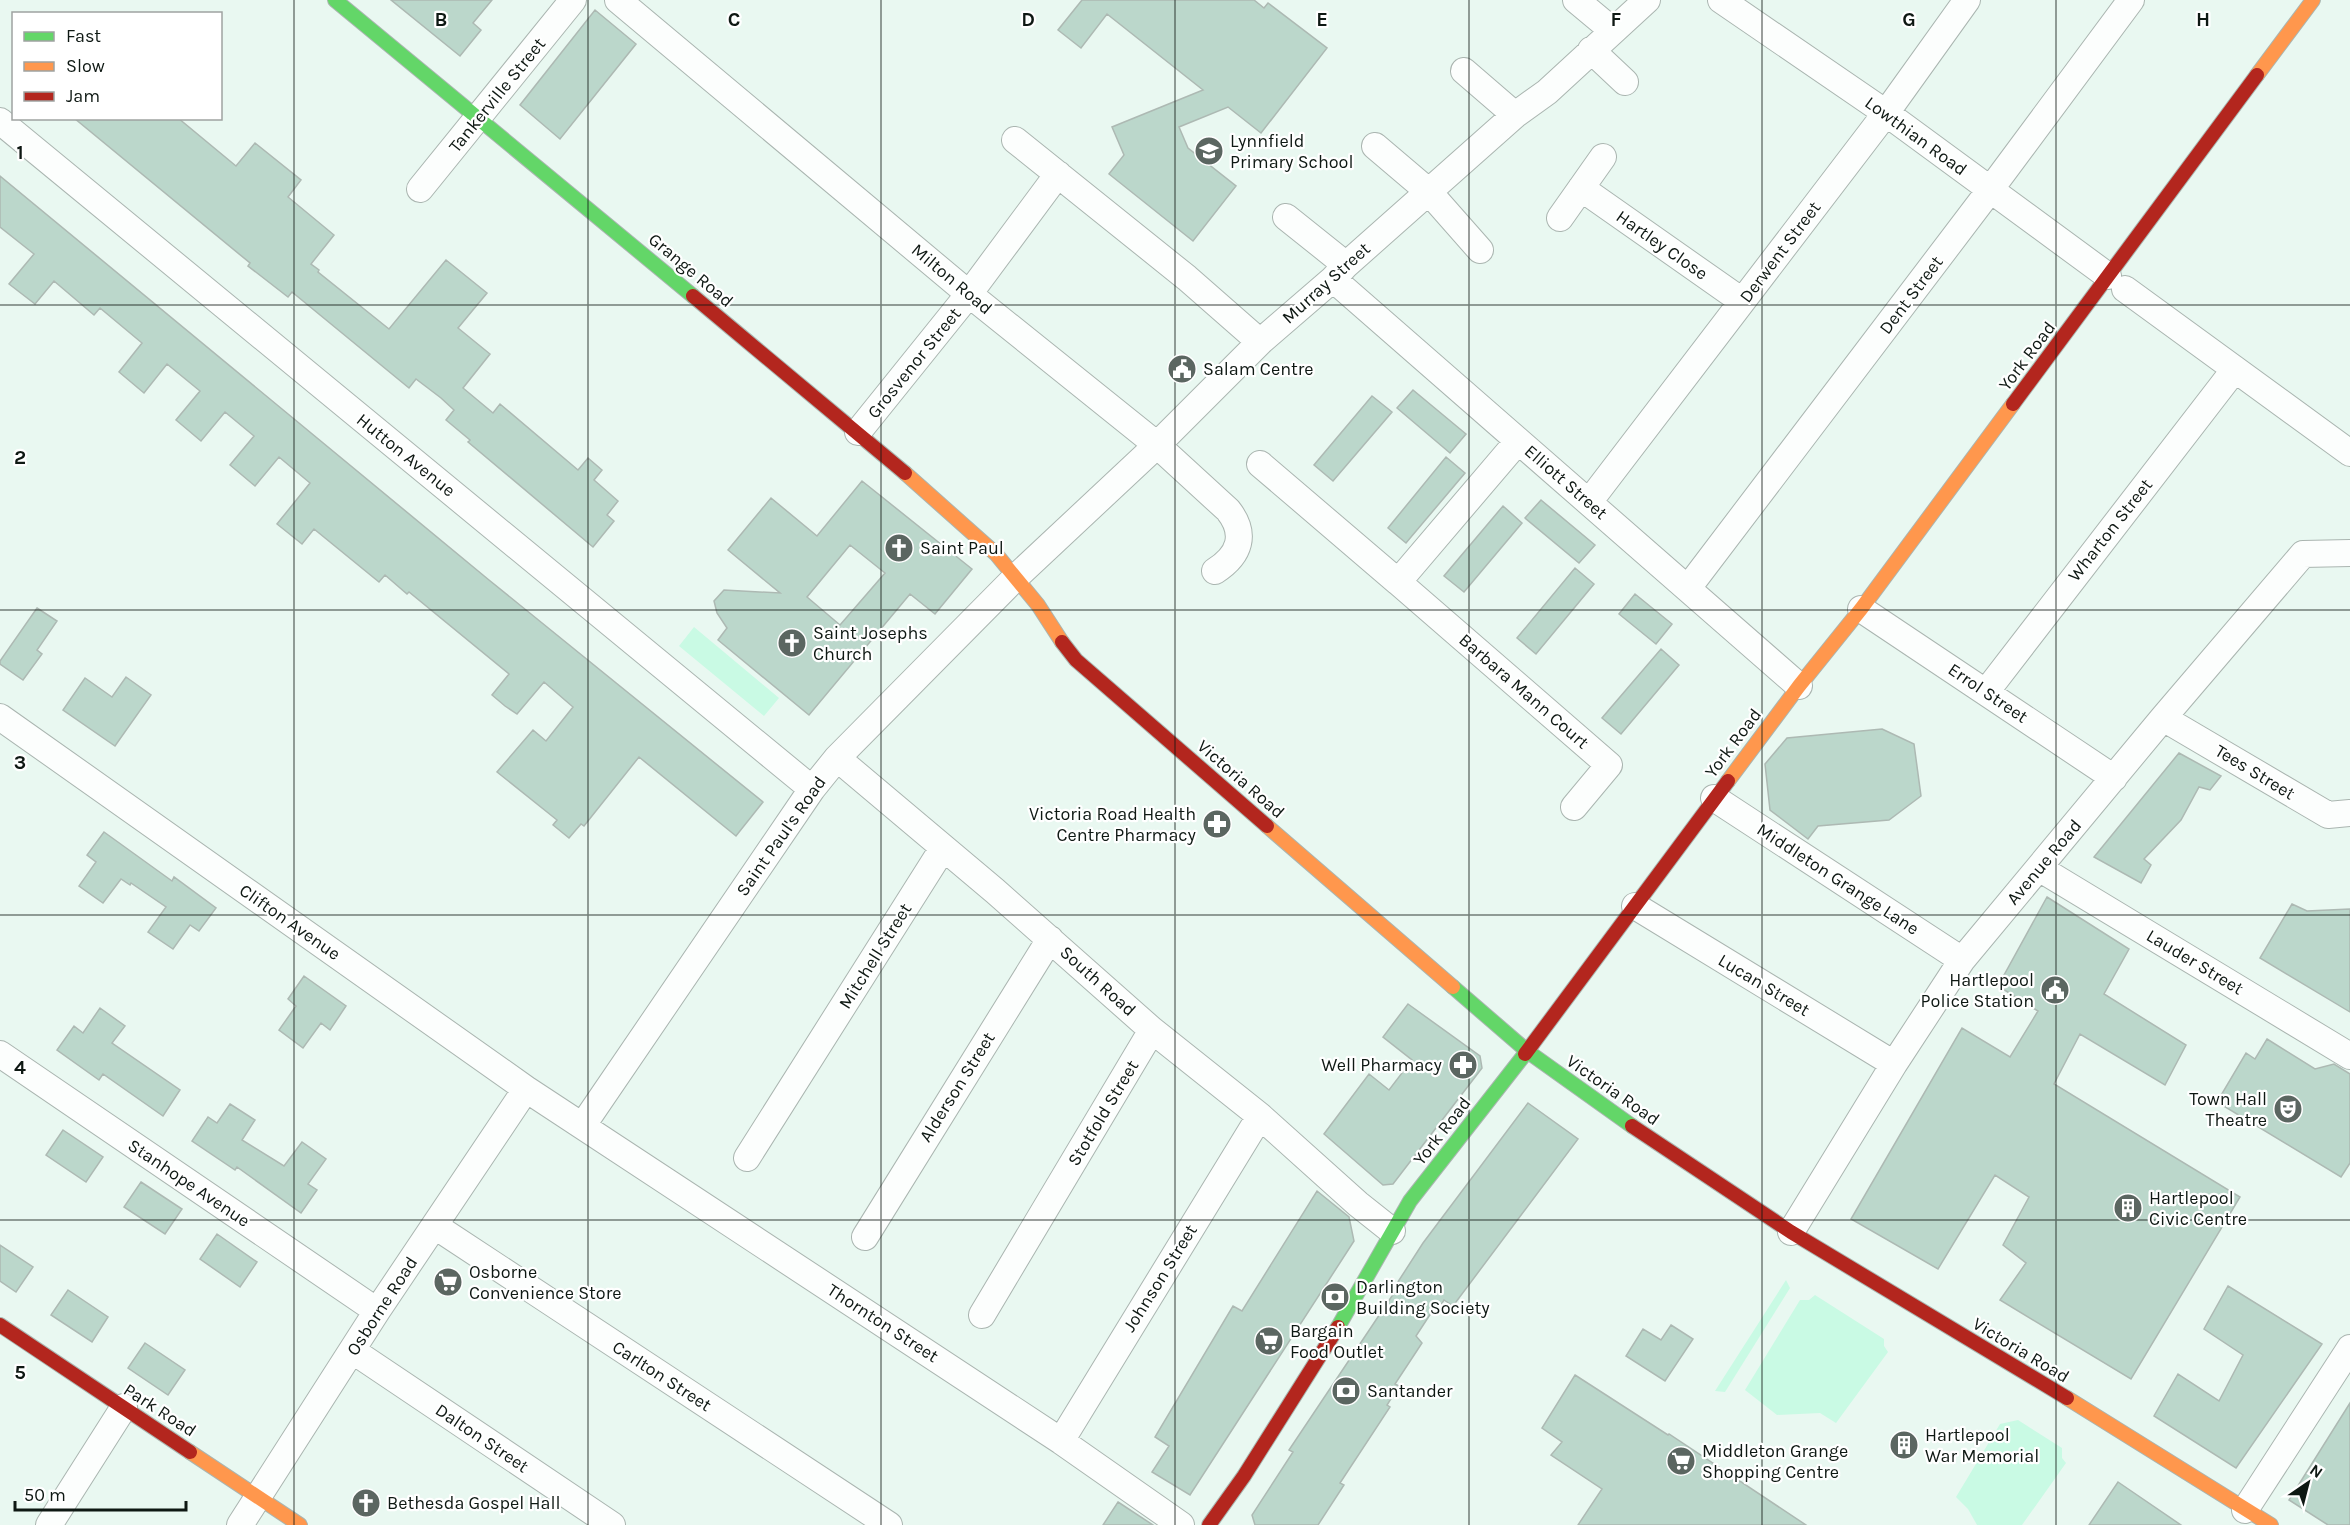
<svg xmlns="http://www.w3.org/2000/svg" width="2350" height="1525" font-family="Karla,sans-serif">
  <rect width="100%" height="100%" fill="#e9f8f1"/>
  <!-- green -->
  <path fill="#c9fae4" d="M694 627 779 698 764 716 679 646Z
    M1786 1280 1790 1288 1725 1392 1715 1391Z
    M1815 1295 1884 1339V1346L1888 1352 1836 1423 1820 1413 1777 1415 1745 1390 1800 1300H1809Z
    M2018 1420 2062 1448V1458L2066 1463 2022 1525H1977L1968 1509 1956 1497 2000 1424Z"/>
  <!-- building -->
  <path fill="#bbd7cb" stroke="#adb9b3" stroke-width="1.5" fill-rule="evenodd" d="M391 0H492L473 23 481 30 460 56Z
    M1082 0H1254L1264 8 1268 3 1327 48 1261 133 1228 107 1179 127 1188 148 1236 186 1193 241 1109 174 1124 155 1112 127 1203 90 1107 14 1081 48 1058 30Z
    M595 10 636 44 560 139 520 105Z
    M74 118H178L236 166 255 143 301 180 288 197 334 235 311 264 319 270 318 272 389 329 446 260 487 293 458 328 490 354 463 388 493 413 500 404 578 470 588 458 602 470 594 480 618 501 607 515 614 521 593 547 468 442 470 440 446 420 454 410 441 398 416 379 409 388 292 292 288 297 248 266 250 263Z
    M0 176 489 580 763 802 736 836 639 757 584 826 581 824 569 838 553 825 557 820 497 772 533 730 546 741 573 707 544 682 517 714 505 706 492 695 509 674 409 592 407 594 385 575 379 582 314 529 302 544 277 524 310 483 279 457 255 486 230 465 254 436 225 412 201 441 176 420 200 391 167 364 144 393 119 372 142 343 100 308 94 315 54 281 35 304 9 284 34 254 0 227Z
    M1413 390 1466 434 1450 453 1397 408Z
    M1372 396 1392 412 1333 481 1314 465Z
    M1446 457 1465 473 1406 543 1388 528Z
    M862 481 972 569 935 614 910 594 809 715 718 640 727 628 717 613 714 601 724 590 780 593 728 550 771 498 817 536ZM850 545 885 573 840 625 807 597Z
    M1541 500 1595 545 1579 563 1525 518Z
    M1503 506 1522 523 1464 592 1444 576Z
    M1575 568 1594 584 1536 654 1517 638Z
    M1635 594 1672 624 1656 644 1619 614Z
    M37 608 57 621 37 650 42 654 23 680 0 664V661Z
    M1661 649 1679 665 1621 734 1602 718Z
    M126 677 151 695 115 746 63 710 85 678 112 697Z
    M1882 729 1914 744 1921 796 1889 820 1818 826 1808 839 1770 810 1765 764 1787 738Z
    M2179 753 2221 776 2210 790 2199 787 2181 820 2144 859 2151 865 2141 883 2094 857Z
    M104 832 172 881 174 877 216 908 199 931 190 925 173 949 148 932 166 907 131 883 130 885 121 879 103 903 79 886 96 862 87 855Z
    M2047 897 2129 949 2104 994 2186 1045 2165 1085 2080 1034 2054 1084 2240 1197 2131 1379 2000 1300 2026 1263 2003 1245 2029 1197 1995 1175 1938 1269 1851 1219 1962 1028 2010 1057 2038 1011 1998 986Z
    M2292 904 2307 911 2350 909V1012L2260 958Z
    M304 976 346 1006 330 1030 321 1023 303 1048 279 1030 296 1006 288 999Z
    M1408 1004 1480 1056 1482 1068 1393 1184 1383 1185 1324 1134 1369 1074 1389 1090 1412 1060 1383 1037Z
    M100 1008 125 1026 112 1043 180 1090 163 1116 103 1074 99 1080 57 1050 74 1026 83 1033Z
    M2267 1039 2315 1069 2334 1064 2350 1074V1163L2341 1177 2217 1102 2246 1053 2255 1059Z
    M1528 1103 1578 1139 1453 1306 1444 1300 1439 1308 1435 1307 1416 1336 1422 1343 1395 1384 1399 1386 1387 1405 1390 1407 1340 1483 1344 1485 1318 1525H1255L1252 1515 1293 1452 1289 1450 1396 1290 1394 1288 1423 1243Z
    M230 1104 255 1120 242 1140 284 1166 302 1142 326 1159 308 1184 317 1190 301 1213 237 1167 235 1170 192 1141 208 1117 217 1123Z
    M63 1130 103 1157 86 1182 46 1155Z
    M141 1182 182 1209 165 1234 124 1207Z
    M1317 1191 1349 1217 1354 1241 1190 1495 1152 1472 1169 1446 1155 1437 1233 1306 1242 1311Z
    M217 1234 257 1262 240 1287 200 1259Z
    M0 1245 33 1267 16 1292 0 1281Z
    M2228 1286 2322 1344 2236 1468 2154 1416 2178 1374 2219 1401 2243 1355 2204 1329Z
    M68 1290 108 1317 92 1342 51 1315Z
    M1671 1325 1693 1339 1665 1381 1626 1356 1643 1329 1661 1340Z
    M145 1343 185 1370 168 1395 128 1368Z
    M1575 1375 1668 1435 1669 1434 1806 1525H1578L1602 1489 1551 1455 1562 1442 1542 1428Z
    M2350 1403V1525H2328L2289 1500Z
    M2118 1482 2181 1525H2089Z
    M1118 1502 1153 1525H1103Z"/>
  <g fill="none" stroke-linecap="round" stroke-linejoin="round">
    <!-- street casing -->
    <g stroke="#aab5b0" stroke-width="28">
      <path id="street" d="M618 0 969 294 1157 445 1228 510C1247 534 1240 555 1215 571
        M1576 0 1612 30
        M1721 0 1886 113 2108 276
        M1591 50 1625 82
        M1464 71 1515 115
        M0 121 812 789
        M1015 140 1187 278 1260 342
        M1375 146 1428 191 1480 250
        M1581 188 1742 301
        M420 189 573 0
        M1286 217 1346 265
        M1560 218 1603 157
        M1333 279 1799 686
        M2125 289 2350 453
        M858 432 969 294 1058 174
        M1518 441 1398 582 1609 765 1574 807
        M1260 464 1398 582
        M1589 502 1886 113 1967 0
        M1688 588 1990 190 2131 0
        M1861 609 2114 778
        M1986 692 2235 369
        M0 717 526 1089 1061 1441 1181 1525
        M2163 718 2328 815 2350 813
        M837 758 995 891 1152 1030 1260 1116 1358 1204 1392 1231
        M1714 798 1962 960
        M2039 868 2350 1056
        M1635 906 1894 1064
        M0 1054 377 1311
        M583 1125 812 789 837 758 1016 577 1157 445 1260 342 1333 279 1346 265 1515 115 1547 92 1647 0
        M747 1158 943 848
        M435 1226 889 1525
        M1791 1232 1894 1064 1962 960 2163 718 2303 554 2350 553
        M865 1237 1050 939
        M982 1315 1152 1030
        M353 1351 612 1525
        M1061 1441 1260 1116
        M2245 1510 2350 1348
        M49 1525 124 1407
        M240 1525 377 1311 526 1089"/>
    </g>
    <!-- fast casing -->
    <g stroke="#aab5b0" stroke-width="16">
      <path id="fast" d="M335 0 693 296
        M1453 987 1527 1051 1632 1126
        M1338 1327 1410 1201 1525 1054"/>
    </g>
    <!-- slow casing -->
    <g stroke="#aab5b0" stroke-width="16">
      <path id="slow" d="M2257 75 2313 0
        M905 473 996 554 1038 605 1062 642
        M1728 781 1799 686 1861 609 2013 404
        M1267 826 1453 987
        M2067 1398 2271 1525
        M190 1452 300 1525"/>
    </g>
    <!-- jam casing -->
    <g stroke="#aab5b0" stroke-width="16">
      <path id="jam" d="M693 296 905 473
        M2013 404 2257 75
        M1062 642 1076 660 1267 826
        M1525 1054 1728 781
        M1632 1126 1791 1232 2067 1398
        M0 1325 190 1452
        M1209 1525 1244 1476 1338 1327"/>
    </g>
    <!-- street -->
    <use href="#street" stroke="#fcfefd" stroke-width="26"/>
    <!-- fast -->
    <use href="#fast" stroke="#63d668" stroke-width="14"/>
    <!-- slow -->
    <use href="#slow" stroke="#ff974d" stroke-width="14"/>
    <!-- jam -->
    <use href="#jam" stroke="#b3261e" stroke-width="14"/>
  </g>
  <!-- grid -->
  <path fill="none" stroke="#0e1813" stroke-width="1.5" stroke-opacity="0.55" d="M294 0V1525M588 0V1525M881 0V1525M1175 0V1525M1469 0V1525M1762 0V1525M2056 0V1525M0 305H2350M0 610H2350M0 915H2350M0 1220H2350"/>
  <!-- icons -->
  <defs>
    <g id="school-disc" transform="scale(1.5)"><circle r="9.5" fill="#5b6661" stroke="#fff"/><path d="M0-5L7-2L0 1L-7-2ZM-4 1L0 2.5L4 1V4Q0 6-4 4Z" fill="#fff"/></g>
    <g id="civic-disc" transform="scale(1.5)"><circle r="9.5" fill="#5b6661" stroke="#fff"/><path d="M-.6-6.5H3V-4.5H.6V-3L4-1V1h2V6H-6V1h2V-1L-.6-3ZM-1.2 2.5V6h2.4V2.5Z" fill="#fff"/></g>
    <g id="church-disc" transform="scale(1.5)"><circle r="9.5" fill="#5b6661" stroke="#fff"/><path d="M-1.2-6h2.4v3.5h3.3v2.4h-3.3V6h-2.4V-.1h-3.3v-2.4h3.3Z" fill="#fff"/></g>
    <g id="pharmacy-disc" transform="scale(1.5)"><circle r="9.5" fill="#5b6661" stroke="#fff"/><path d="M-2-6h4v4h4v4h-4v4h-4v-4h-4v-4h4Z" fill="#fff"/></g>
    <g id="theatre-disc" transform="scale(1.5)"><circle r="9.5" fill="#5b6661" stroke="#fff"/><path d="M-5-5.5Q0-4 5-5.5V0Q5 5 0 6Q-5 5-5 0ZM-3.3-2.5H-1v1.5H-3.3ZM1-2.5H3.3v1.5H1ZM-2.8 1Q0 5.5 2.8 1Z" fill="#fff"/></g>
    <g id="building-disc" transform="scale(1.5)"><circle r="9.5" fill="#5b6661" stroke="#fff"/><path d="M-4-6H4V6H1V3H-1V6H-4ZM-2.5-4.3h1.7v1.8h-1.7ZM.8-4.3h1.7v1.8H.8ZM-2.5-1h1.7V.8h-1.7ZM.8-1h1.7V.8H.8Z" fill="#fff"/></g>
    <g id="supermarket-disc" transform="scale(1.5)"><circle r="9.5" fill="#5b6661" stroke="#fff"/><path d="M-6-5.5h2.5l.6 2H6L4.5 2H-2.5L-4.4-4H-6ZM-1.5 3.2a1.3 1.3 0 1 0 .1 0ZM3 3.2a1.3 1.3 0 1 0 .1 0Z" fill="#fff"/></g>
    <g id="bank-disc" transform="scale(1.5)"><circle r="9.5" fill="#5b6661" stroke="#fff"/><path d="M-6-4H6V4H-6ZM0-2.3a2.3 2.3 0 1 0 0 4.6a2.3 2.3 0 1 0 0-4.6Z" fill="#fff"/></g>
  </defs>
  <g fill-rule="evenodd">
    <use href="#school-disc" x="1209" y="151"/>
    <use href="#civic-disc" x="1182" y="369"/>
    <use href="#church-disc" x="899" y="548"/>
    <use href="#church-disc" x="792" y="643"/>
    <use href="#pharmacy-disc" x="1217" y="824"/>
    <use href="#civic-disc" x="2055" y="990"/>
    <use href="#pharmacy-disc" x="1463" y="1065"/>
    <use href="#theatre-disc" x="2288" y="1109"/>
    <use href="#building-disc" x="2128" y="1208"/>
    <use href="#supermarket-disc" x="448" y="1282"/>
    <use href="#bank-disc" x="1335" y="1297"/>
    <use href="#supermarket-disc" x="1269" y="1341"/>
    <use href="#bank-disc" x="1346" y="1391"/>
    <use href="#building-disc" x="1904" y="1445"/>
    <use href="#supermarket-disc" x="1681" y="1461"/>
    <use href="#church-disc" x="366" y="1503"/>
  </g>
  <g text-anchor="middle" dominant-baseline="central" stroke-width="4.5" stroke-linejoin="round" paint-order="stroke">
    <!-- street labels -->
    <g font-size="18" fill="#0e1813" stroke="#fff">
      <text transform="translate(497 95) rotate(-51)">Tankerville Street</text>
      <text transform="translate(1916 136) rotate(36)">Lowthian Road</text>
      <text transform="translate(1662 245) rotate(35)">Hartley Close</text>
      <text transform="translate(1780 252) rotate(-53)">Derwent Street</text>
      <text transform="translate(691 270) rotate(40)">Grange Road</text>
      <text transform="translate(952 279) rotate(40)">Milton Road</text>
      <text transform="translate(1326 283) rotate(-42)">Murray Street</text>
      <text transform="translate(1911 295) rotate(-53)">Dent Street</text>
      <text transform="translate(2027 356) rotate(-53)">York Road</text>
      <text transform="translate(914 363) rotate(-51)">Grosvenor Street</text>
      <text transform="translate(406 455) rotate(39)">Hutton Avenue</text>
      <text transform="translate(1566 482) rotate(41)">Elliott Street</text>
      <text transform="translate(2110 530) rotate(-52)">Wharton Street</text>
      <text transform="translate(1524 691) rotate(41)">Barbara Mann Court</text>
      <text transform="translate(1988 693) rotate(34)">Errol Street</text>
      <text transform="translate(1733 743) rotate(-53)">York Road</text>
      <text transform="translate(2255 772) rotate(31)">Tees Street</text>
      <text transform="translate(1241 779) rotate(41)">Victoria Road</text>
      <text transform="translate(781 836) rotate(-55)">Saint Paul's Road</text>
      <text transform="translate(2044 862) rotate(-50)">Avenue Road</text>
      <text transform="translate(1838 879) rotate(33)">Middleton Grange Lane</text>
      <text transform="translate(290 922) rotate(35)">Clifton Avenue</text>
      <text transform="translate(875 956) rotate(-58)">Mitchell Street</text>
      <text transform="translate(2195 962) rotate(31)">Lauder Street</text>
      <text transform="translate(1098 981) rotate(42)">South Road</text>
      <text transform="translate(1764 985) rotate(31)">Lucan Street</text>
      <text transform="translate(957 1087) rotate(-58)">Alderson Street</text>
      <text transform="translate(1613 1090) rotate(35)">Victoria Road</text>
      <text transform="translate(1103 1113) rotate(-59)">Stotfold Street</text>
      <text transform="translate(1442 1131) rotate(-52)">York Road</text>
      <text transform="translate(189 1183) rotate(34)">Stanhope Avenue</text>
      <text transform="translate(1160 1278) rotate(-58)">Johnson Street</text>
      <text transform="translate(382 1306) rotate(-57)">Osborne Road</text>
      <text transform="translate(883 1323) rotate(33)">Thornton Street</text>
      <text transform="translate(2021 1350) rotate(31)">Victoria Road</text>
      <text transform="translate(662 1376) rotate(33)">Carlton Street</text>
      <text transform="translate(160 1410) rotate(33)">Park Road</text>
      <text transform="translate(482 1438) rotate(34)">Dalton Street</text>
    </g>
    <!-- poi labels -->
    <g font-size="18" fill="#0e1813" stroke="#fff" text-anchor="start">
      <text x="1230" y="141">Lynnfield<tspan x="1230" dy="21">Primary School</tspan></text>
      <text x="1203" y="369">Salam Centre</text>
      <text x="920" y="548">Saint Paul</text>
      <text x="813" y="633">Saint Josephs<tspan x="813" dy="21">Church</tspan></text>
      <text x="1196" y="814" text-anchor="end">Victoria Road Health<tspan x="1196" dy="21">Centre Pharmacy</tspan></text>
      <text x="2034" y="980" text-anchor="end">Hartlepool<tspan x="2034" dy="21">Police Station</tspan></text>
      <text x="1442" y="1065" text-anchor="end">Well Pharmacy</text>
      <text x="2267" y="1099" text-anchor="end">Town Hall<tspan x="2267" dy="21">Theatre</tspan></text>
      <text x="2149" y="1198">Hartlepool<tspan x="2149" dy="21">Civic Centre</tspan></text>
      <text x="469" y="1272">Osborne<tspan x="469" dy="21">Convenience Store</tspan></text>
      <text x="1356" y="1287">Darlington<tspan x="1356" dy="21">Building Society</tspan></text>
      <text x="1290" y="1331">Bargain<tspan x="1290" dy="21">Food Outlet</tspan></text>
      <text x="1367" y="1391">Santander</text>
      <text x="1925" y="1435">Hartlepool<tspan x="1925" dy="21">War Memorial</tspan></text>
      <text x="1702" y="1451">Middleton Grange<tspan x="1702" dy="21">Shopping Centre</tspan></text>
      <text x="387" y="1503">Bethesda Gospel Hall</text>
    </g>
  </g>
  <g font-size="20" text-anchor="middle" font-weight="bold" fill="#0e1813" stroke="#fff" stroke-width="4.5" stroke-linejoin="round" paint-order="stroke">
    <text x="441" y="26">B</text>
    <text x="734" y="26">C</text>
    <text x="1028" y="26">D</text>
    <text x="1322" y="26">E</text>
    <text x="1616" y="26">F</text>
    <text x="1909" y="26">G</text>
    <text x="2203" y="26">H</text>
    <text x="20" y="159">1</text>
    <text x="20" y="464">2</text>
    <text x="20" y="769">3</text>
    <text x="20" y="1074">4</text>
    <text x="20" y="1379">5</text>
  </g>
  <!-- legend -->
  <rect x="12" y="12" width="210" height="108" fill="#ffffff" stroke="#9fa3a1" stroke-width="1.5"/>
  <rect x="24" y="32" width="30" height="9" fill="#63d668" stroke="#9fa3a1" stroke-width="1.5"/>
  <text x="66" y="42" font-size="18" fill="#0e1813">Fast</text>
  <rect x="24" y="62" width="30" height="9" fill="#ff974d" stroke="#9fa3a1" stroke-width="1.5"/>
  <text x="66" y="72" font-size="18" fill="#0e1813">Slow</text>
  <rect x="24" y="92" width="30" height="9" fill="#b3261e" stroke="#9fa3a1" stroke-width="1.5"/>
  <text x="66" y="102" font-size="18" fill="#0e1813">Jam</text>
  <!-- north arrow -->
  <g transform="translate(2308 1483) rotate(35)" stroke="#ffffff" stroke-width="4.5" paint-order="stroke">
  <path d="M0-4.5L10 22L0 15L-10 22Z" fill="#0e1813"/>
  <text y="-9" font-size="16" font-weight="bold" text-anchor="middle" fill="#0e1813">N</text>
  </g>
  <!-- scale -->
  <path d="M15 1501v9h171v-9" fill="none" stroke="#0e1813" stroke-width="3"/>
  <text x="24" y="1501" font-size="18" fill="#0e1813" stroke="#ffffff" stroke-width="4.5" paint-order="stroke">50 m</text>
</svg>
